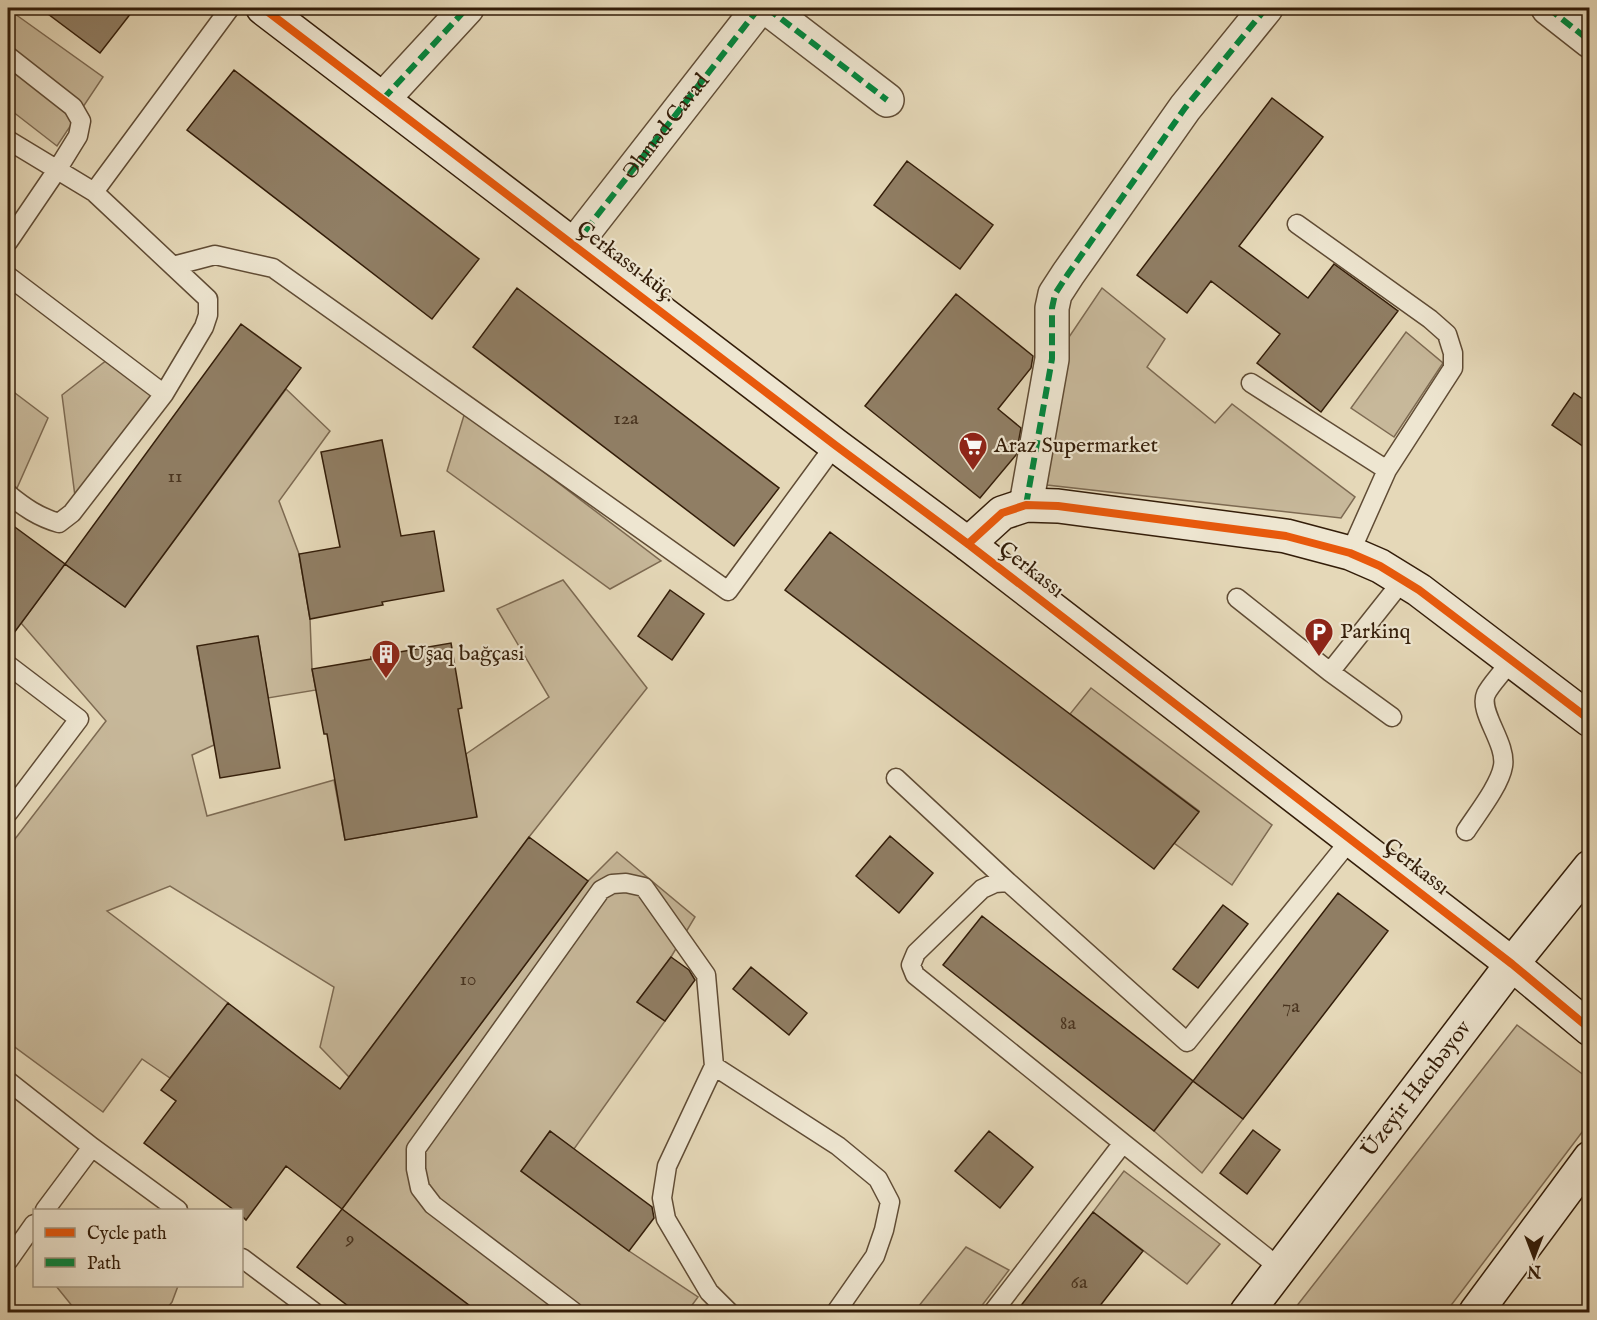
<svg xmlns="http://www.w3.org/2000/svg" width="1597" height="1320" font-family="'IM FELL English',serif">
  <rect width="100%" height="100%" fill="#e5d8b8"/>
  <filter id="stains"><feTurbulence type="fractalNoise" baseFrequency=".00333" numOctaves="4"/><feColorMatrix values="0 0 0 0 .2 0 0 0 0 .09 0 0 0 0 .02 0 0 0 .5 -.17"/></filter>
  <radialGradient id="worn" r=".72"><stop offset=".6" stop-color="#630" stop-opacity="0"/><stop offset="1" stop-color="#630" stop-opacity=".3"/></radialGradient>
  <!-- green -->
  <path fill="#c7b89a" stroke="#7d6a52" stroke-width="1.5" d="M8 9 103 77 57 146 8 108Z
    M1102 288 1165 339 1147 367 1215 423 1232 404 1355 497 1341 518 1047 485 1067 340Z
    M1406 332 1443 363 1394 437 1351 408Z
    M116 353 160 385 76 504 62 395Z
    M286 389 330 431 279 501 299 554 310 619 312 669 316 690 268 698 258 636 197 647 214 745 192 755 207 816 334 780 345 840 476 817 466 754 549 697 497 609 563 580 647 688 529 837 349 1077 320 1047 334 987 170 886 107 911 228 1003 170 1078 142 1059 103 1112 8 1042V848L106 721 21 623 65 564 125 607Z
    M11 390 48 418 17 488 8 481V395Z
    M465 412 661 561 610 589 447 471Z
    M1091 688 1272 825 1232 885 1174 843 1199 811 1070 714Z
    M617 852 695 917 671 957 637 1002 665 1021 574 1149 550 1131 521 1171 629 1251 698 1297 687 1312H478L342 1209 588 881Z
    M1517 1025 1589 1079V1123L1446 1312H1292Z
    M1193 1081 1243 1119 1202 1173 1154 1131Z
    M1124 1171 1220 1244 1187 1284 1093 1212Z
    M966 1247 1009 1270 977 1312H914Z
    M56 1286H178L172 1302 164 1312H77Z"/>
  <!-- building -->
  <path fill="#907e64" stroke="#331d09" stroke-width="1.5" d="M40 8H135L100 53Z
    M234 70 479 259 432 319 187 130Z
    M1272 98 1323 137 1239 246 1308 298 1334 264 1398 311 1321 412 1257 363 1280 334 1211 281 1187 313 1137 275Z
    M907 161 993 225 960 269 874 205Z
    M517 288 779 488 734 546 473 347Z
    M956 294 1033 356 1031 368 998 409 1021 428 1016 455 980 498 865 406Z
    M241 324 301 368 125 607 65 564Z
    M1574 393 1590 404V451L1552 425Z
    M382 440 401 536 434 531 444 591 382 602 383 605 310 619 299 554 340 547 321 452Z
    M8 522 65 564 8 641Z
    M830 532 1199 812 1154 869 785 590Z
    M670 590 704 614 672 660 638 636Z
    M258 636 280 768 220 778 197 646Z
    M451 643 462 708 458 709 477 817 345 840 327 734H324L312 669 371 659V657Z
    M890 836 933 873 899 913 856 876Z
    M529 837 588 881 342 1209 286 1166 246 1220 242 1216V1210H234L144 1143 176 1101 161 1090 228 1003 340 1089Z
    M1338 893 1388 931 1243 1119 1193 1081Z
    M1223 905 1248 924 1198 988 1173 969Z
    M982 916 1193 1081 1154 1131 943 965Z
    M671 957 689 970 695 980 665 1021 637 1002Z
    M751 967 807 1013 789 1035 733 989Z
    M1253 1130 1280 1150 1247 1194 1220 1173Z
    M550 1131 652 1207 654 1218 629 1251 521 1171Z
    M989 1131 1033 1167 1000 1208 955 1171Z
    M342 1209 478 1312H356L297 1267Z
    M1093 1212 1143 1251 1095 1312H1016Z"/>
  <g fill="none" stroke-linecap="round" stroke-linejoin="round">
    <!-- lane casing -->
    <g stroke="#604c35" stroke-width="21">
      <path id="lane" d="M8 56 73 107 81 121 78 136 57 170 8 242
        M8 140 94 192
        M1297 224 1430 319 1447 334 1453 353V368L1387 470 1350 553
        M173 266 215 255 273 268 728 591 835 445
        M8 276 164 394
        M1251 383 1387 470
        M8 494C24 507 38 517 59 523L72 513 164 394 204 327 208 315V299L94 192 230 8
        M1237 598 1330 672 1392 717
        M8 665 79 719 8 813
        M1330 672 1403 580
        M896 778 1008 882
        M1466 831C1477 814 1500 785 1503 766 1507 743 1478 712 1486 694 1490 685 1505 670 1511 660
        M8 1081 92 1147 178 1210
        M1123 1143 1281 1269
        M45 1210 92 1147
        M242 1258 314 1312
        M8 1261 34 1224
        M574 1312 433 1205 420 1188 416 1169V1149L601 890 612 884 626 883 644 887 706 975 714 1066
        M729 1312 709 1292 666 1219 662 1198 667 1166 714 1066 838 1146 878 1179 890 1202 884 1230 875 1256 836 1312
        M993 1312 1123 1143 915 975 911 965 916 953 982 889 995 883 1008 882 1187 1042 1351 839"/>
    </g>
    <!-- street casing -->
    <g stroke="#604c35" stroke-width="36">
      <path id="street" d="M767 8 887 100
        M1548 8 1590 41
        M383 99 467 8
        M574 245 759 8
        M1026 505 1052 359V308L1055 294 1068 274 1185 108 1266 8"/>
    </g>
    <!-- secondary casing -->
    <g stroke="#331d09" stroke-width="36">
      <g id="secondary">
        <path d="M263 8 835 445 968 544 1512 964 1590 1029"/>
        <path d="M968 544 1002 513 1026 505 1058 506 1286 536 1350 553 1380 566 1419 590 1590 720"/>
        <path id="s1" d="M1247 1312 1512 964 1590 867"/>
        <path d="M1476 1312 1590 1158"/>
      </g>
    </g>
    <!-- lane -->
    <use href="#lane" stroke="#eee6d1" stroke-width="18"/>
    <!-- street -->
    <use href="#street" stroke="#eee6d1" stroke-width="33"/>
    <!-- secondary -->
    <use href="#secondary" stroke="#eee6d1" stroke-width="33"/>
    <!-- quiet -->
    <g stroke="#00873e" stroke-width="6" stroke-dasharray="12 6" stroke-linecap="butt">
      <path d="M767 8 887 100"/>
      <path d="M1548 8 1590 41"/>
      <path d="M383 99 467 8"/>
      <path id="s2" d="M574 245 759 8"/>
      <path d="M1026 505 1052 359V308L1055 294 1068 274 1185 108 1266 8"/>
    </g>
    <!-- cycleway casing -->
    <g stroke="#eee6d1" stroke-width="11">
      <path id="cycleway" d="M263 8 835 445 968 544 1512 964 1590 1029
        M968 544 1002 513 1026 505 1058 506 1286 536 1350 553 1380 566 1419 590 1590 720"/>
    </g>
    <!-- cycleway -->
    <use href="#cycleway" stroke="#e8590c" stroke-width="8"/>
  </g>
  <!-- icons -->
  <defs>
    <g id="supermarket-pin" transform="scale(1.5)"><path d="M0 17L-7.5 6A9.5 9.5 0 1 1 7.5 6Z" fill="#8f2418" stroke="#eee6d1"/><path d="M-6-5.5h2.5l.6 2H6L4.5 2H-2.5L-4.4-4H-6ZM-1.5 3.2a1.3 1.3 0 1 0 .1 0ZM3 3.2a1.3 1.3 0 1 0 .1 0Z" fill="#fff"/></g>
    <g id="parking-pin" transform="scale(1.5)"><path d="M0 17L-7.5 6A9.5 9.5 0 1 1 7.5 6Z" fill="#8f2418" stroke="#eee6d1"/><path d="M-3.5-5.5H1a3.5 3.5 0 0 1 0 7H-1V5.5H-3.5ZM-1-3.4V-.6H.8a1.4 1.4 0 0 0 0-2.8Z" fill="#fff"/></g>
    <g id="building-pin" transform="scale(1.5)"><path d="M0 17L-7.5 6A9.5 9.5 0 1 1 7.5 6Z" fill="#8f2418" stroke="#eee6d1"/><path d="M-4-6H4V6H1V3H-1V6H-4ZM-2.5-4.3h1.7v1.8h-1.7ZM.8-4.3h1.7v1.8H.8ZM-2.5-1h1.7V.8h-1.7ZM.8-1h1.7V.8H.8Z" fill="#fff"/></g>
  </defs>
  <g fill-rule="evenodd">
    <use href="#supermarket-pin" x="973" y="446"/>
    <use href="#parking-pin" x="1319" y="632"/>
    <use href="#building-pin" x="386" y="654"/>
  </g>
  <g text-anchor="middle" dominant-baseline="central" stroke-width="4.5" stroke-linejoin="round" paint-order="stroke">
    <!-- number labels -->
    <g font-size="20" fill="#4a3520">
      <text x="626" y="418">12a</text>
      <text x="175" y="476">11</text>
      <text x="468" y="979">10</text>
      <text x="1291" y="1006">7a</text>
      <text x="1068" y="1023">8a</text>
      <text x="350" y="1238">9</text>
      <text x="1079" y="1282">6a</text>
    </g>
    <!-- street labels -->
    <g font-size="22" fill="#331d09" stroke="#eee6d1">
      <text stroke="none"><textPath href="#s2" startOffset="150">Əhməd Cavad</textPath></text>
      <text transform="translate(626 262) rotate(37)">Çerkassı küç.</text>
      <text transform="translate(1031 570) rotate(38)">Çerkassı</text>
      <text transform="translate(1416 867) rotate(38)">Çerkassı</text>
      <text stroke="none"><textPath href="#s1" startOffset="280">Üzeyir Hacıbəyov</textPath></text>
    </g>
    <!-- poi labels -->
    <g font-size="22" fill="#331d09" stroke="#eee6d1" text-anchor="start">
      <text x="994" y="446">Araz Supermarket</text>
      <text x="1340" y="632">Parkinq</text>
      <text x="407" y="654">Uşaq bağçasi</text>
    </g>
  </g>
  <!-- margin -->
  <rect width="1597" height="1320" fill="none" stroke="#e5d8b8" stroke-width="30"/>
  <rect x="9" y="9" width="1579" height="1302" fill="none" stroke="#331d09" stroke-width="3"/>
  <rect x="15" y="15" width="1567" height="1290" fill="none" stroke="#331d09" stroke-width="1.5"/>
  <!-- legend -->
  <rect x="33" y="1209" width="210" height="78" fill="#eee6d1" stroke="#a39681" stroke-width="1.5"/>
  <rect x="45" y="1228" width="30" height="9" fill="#e8590c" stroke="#a39681" stroke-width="1.5"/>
  <text x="87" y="1239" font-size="18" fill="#331d09">Cycle path</text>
  <rect x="45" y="1258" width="30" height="9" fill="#00873e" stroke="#a39681" stroke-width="1.5"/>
  <text x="87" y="1269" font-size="18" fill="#331d09">Path</text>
  <!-- north arrow -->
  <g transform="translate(1534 1257) rotate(180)" stroke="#eee6d1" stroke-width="4.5" paint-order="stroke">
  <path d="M0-4.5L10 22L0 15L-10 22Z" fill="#331d09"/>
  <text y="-9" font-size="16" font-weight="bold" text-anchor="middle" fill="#331d09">N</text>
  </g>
  <rect width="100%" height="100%" filter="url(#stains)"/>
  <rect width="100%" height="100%" fill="url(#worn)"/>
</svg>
